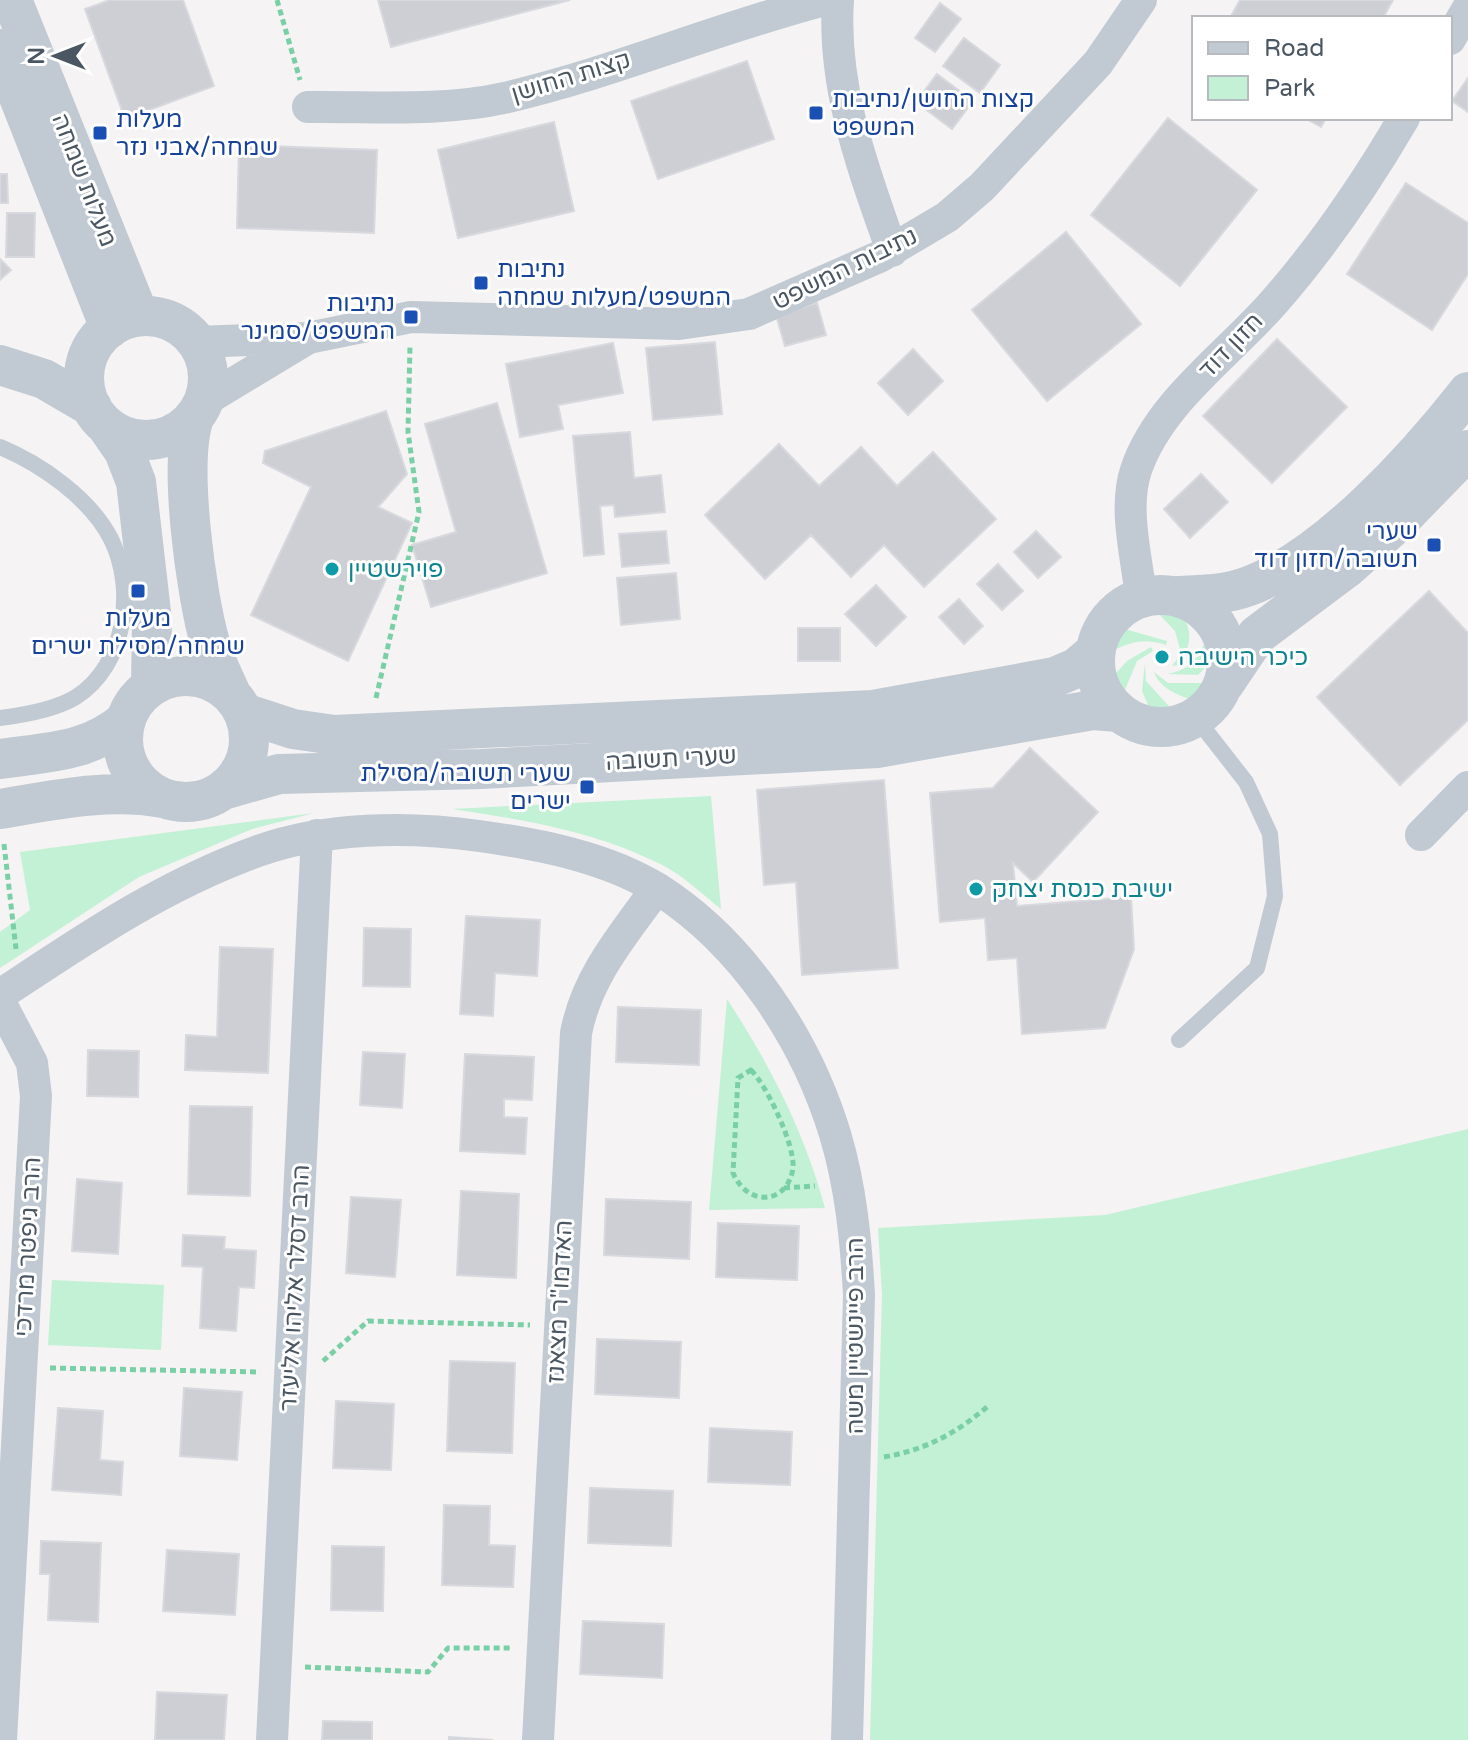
<svg xmlns="http://www.w3.org/2000/svg" width="1468" height="1740" font-family="'Varela Round','Noto Sans Hebrew',sans-serif">
  <rect width="100%" height="100%" fill="#f5f3f3"/>
  <!-- green -->
  <path fill="#c3f1d5" d="M1156 611 1184 617C1193 635 1190 649 1178 665L1172 666 1181 653 1175 631Z
    M1125 629 1167 641 1166 645C1142 637 1127 643 1105 655L1112 631Z
    M1208 635 1219 654 1198 675 1168 674C1192 669 1199 657 1208 635Z
    M1151 647 1153 651 1137 661 1120 702 1107 683 1127 661Z
    M1145 663 1146 681 1177 715 1154 719 1142 691Z
    M1154 672 1168 683H1214L1201 702C1184 698 1160 690 1154 672Z
    M711 796 721 909C703 895 686 878 666 867 600 832 526 820 452 809Z
    M314 813 252 829 139 877 0 968V932L30 910 20 852Z
    M727 999C770 1065 804 1131 825 1208L709 1210Z
    M1468 1129V1740H870L882 1295 878 1228 1105 1215Z
    M52 1280 164 1285 161 1350 48 1345Z"/>
  <!-- building -->
  <path fill="#cdcfd5" stroke="#d7d9de" stroke-width="2" d="M110 0H183L214 86 125 119 85 9Z
    M378 0H570L391 47Z
    M1240 0H1393L1383 18H1230Z
    M940 3 961 19 935 52 915 38Z
    M964 38 1000 65 980 93 943 66Z
    M747 61 774 139 658 179 631 101Z
    M937 74 973 101 952 129 916 102Z
    M1468 78V112L1452 101Z
    M1168 118 1257 190 1180 286 1091 215Z
    M1305 118H1326L1321 127Z
    M554 122 574 211 458 238 438 150Z
    M239 145 377 150 374 233 237 228Z
    M0 174H7L8 203H0Z
    M1406 183 1468 223V274L1432 330 1347 274Z
    M7 213H35L34 257H6Z
    M1066 232 1141 324 1047 401 972 310Z
    M0 259 11 270 0 280Z
    M817 303 826 335 785 346 776 315Z
    M1277 339 1347 407 1272 483 1203 416Z
    M715 342 722 414 653 420 646 348Z
    M613 343 623 393 558 405 563 429 520 437 506 364Z
    M913 349 943 381 908 415 878 383Z
    M497 403 547 573 431 607 412 545 456 532 425 424Z
    M386 411 407 474 378 507 412 523 348 661 251 615 311 487 263 463 265 451Z
    M630 432 634 478 661 475 665 512 615 517 614 505 600 506 604 554 584 556 573 436Z
    M779 444 819 486 861 447 897 486 933 452 996 519 924 587 884 545 851 577 811 535 765 579 705 515Z
    M1201 474 1228 502 1190 538 1164 509Z
    M666 531 669 563 622 567 619 534Z
    M1036 531 1061 557 1038 578 1014 552Z
    M998 564 1023 591 1002 610 977 584Z
    M676 573 680 619 621 625 617 578Z
    M876 585 906 617 876 646 845 614Z
    M1429 591 1468 633V720L1400 785 1317 697Z
    M959 599 983 626 964 644 939 617Z
    M798 628H840V661H798Z
    M1030 748 1098 812 1033 882 1013 863 1017 906 1131 897 1134 949 1105 1028 1022 1034 1017 958 988 960 985 918 940 922 930 793 993 788Z
    M884 780 898 968 802 975 796 882 764 885 757 790Z
    M466 916 540 920 537 976 495 973 493 1016 460 1014Z
    M364 928 411 929 410 987 363 986Z
    M220 947 273 949 268 1073 185 1070 186 1035 217 1037Z
    M618 1007 701 1010 699 1065 616 1062Z
    M88 1050 139 1051 138 1097 87 1096Z
    M363 1052 405 1054 402 1108 360 1105Z
    M465 1054 534 1057 532 1100 504 1099V1117L527 1118 525 1154 460 1151Z
    M190 1106 252 1107 250 1196 188 1194Z
    M77 1179 122 1183 118 1254 72 1251Z
    M461 1191 519 1194 516 1278 457 1275Z
    M351 1197 401 1200 395 1277 346 1273Z
    M606 1199 691 1202 689 1259 604 1255Z
    M718 1223 799 1226 797 1280 716 1277Z
    M183 1235 225 1237 224 1249 256 1251 254 1288 239 1287 236 1331 200 1328 203 1267 182 1266Z
    M597 1339 681 1342 679 1398 595 1394Z
    M450 1361 515 1363 512 1453 447 1451Z
    M184 1388 242 1392 237 1460 180 1456Z
    M336 1401 394 1404 391 1470 333 1468Z
    M58 1408 103 1411 100 1460 123 1462 121 1495 52 1490Z
    M710 1428 792 1432 790 1485 708 1482Z
    M590 1488 673 1491 671 1546 588 1543Z
    M444 1505 490 1506 489 1545 515 1546 513 1587 442 1585Z
    M41 1541 101 1543 98 1622 48 1620 50 1574H40Z
    M332 1546 384 1547 383 1611 331 1610Z
    M167 1550 239 1554 235 1615 163 1611Z
    M583 1621 664 1624 662 1678 580 1674Z
    M157 1692 227 1695 224 1740H155Z
    M323 1721 372 1722V1740H322Z
    M449 1737 493 1740H449Z"/>
  <g fill="none" stroke-linecap="round" stroke-linejoin="round">
    <!-- path -->
    <path stroke="#7ad0a6" stroke-width="5" stroke-dasharray="6 4" stroke-linecap="butt" d="M277 0 300 80
      M376 698 419 512 408 432 410 346
      M4 844 16 949
      M751 1070C767 1086 795 1145 793 1168 788 1204 748 1208 733 1173L738 1078Z
      M784 1188 815 1186
      M323 1361 368 1321 530 1325
      M50 1368 260 1372
      M884 1457C925 1450 955 1434 987 1407
      M305 1667 428 1672 448 1648H511"/>
    <!-- service -->
    <path stroke="#c1cad2" stroke-width="16" d="M0 447C41 464 90 498 111 539 136 589 126 665 76 697 55 710 24 715 0 718
      M1179 1040 1257 968 1275 896 1270 834 1246 782 1196 718"/>
    <!-- minor -->
    <path stroke="#c1cad2" stroke-width="32" d="M838 0C832 88 863 168 892 251
      M1450 39 1468 8
      M308 107C372 106 441 112 504 98 613 73 716 28 825 0
      M196 342 308 338 411 317 679 324 749 314 881 256 947 217 982 187 1098 63 1141 0
      M204 401 305 340
      M1141 597C1137 558 1123 509 1136 470 1159 402 1228 355 1274 302 1324 245 1366 183 1404 118
      M1421 835 1468 787
      M0 995C83 940 163 885 258 851 325 827 408 826 479 836 538 844 606 857 658 889 743 943 806 1039 835 1134 851 1187 856 1241 859 1295L847 1740
      M0 1002 32 1063 36 1096 1 1740
      M272 1740 317 835
      M538 1740 576 1033C587 976 623 935 657 888"/>
    <!-- tertiary -->
    <path stroke="#c1cad2" stroke-width="40" d="M12 0 139 316
      M0 49 110 328
      M84 378a62 62 0 1 1 124 0a62 62 0 1 1-124 0Z
      M0 365 44 379 92 407
      M194 418C178 464 196 594 210 643 215 661 224 678 231 694
      M106 425 124 451 136 482 152 621 151 686
      M1095 661a66 66 0 1 1 132 0a66 66 0 1 1-132 0Z
      M1177 596C1202 595 1225 595 1249 586 1328 556 1417 457 1468 392
      M123 739a63 63 0 1 1 126 0a63 63 0 1 1-126 0Z
      M1224 684 1257 635 1348 567 1399 521 1468 450
      M244 713 293 729 334 735 873 710 1055 677 1076 668 1095 652
      M0 759C47 752 88 753 126 720
      M223 790 279 774 481 769 877 748 1093 710 1118 712
      M0 809C54 800 108 788 163 798"/>
  </g>
  <!-- markers -->
  <g fill="#1a4fb4" stroke="#fff" stroke-width="3">
    <rect x="808" y="105" width="16" height="16" rx="4"/>
    <rect x="92" y="125" width="16" height="16" rx="4"/>
    <rect x="473" y="275" width="16" height="16" rx="4"/>
    <rect x="403" y="309" width="16" height="16" rx="4"/>
    <rect x="1426" y="537" width="16" height="16" rx="4"/>
    <rect x="130" y="583" width="16" height="16" rx="4"/>
    <rect x="579" y="779" width="16" height="16" rx="4"/>
  </g>
  <g fill="#0f9aa8" stroke="#fff" stroke-width="3">
    <circle cx="332" cy="569" r="8"/>
    <circle cx="1162" cy="657" r="8"/>
    <circle cx="976" cy="889" r="8"/>
  </g>
  <g text-anchor="middle" dominant-baseline="central" stroke-width="6" stroke-linejoin="round" paint-order="stroke">
    <!-- street labels -->
    <g font-size="24" fill="#4a5661" stroke="#fff">
      <text transform="translate(571 77) rotate(-17)">קצות החושן</text>
      <text transform="translate(84 180) rotate(69)">מעלות שמחה</text>
      <text transform="translate(845 269) rotate(-26)">נתיבות המשפט</text>
      <text transform="translate(1231 346) rotate(-46)">חזון דוד</text>
      <text transform="translate(671 759) rotate(-3)">שערי תשובה</text>
      <text transform="translate(28 1247) rotate(-87)">הרב גיפטר מרדכי</text>
      <text transform="translate(295 1288) rotate(-87)">הרב דסלר אליהו אליעזר</text>
      <text transform="translate(560 1302) rotate(-87)">האדמו"ר מצאנז</text>
      <text transform="translate(855 1336) rotate(-90)">הרב פיינשטיין משה</text>
    </g>
    <!-- transit labels -->
    <g font-size="24" fill="#164399" stroke="#fff" text-anchor="start">
      <text x="832" y="99">קצות החושן/נתיבות<tspan x="832" dy="28">המשפט</tspan></text>
      <text x="116" y="119">מעלות<tspan x="116" dy="28">שמחה/אבני נזר</tspan></text>
      <text x="497" y="269">נתיבות<tspan x="497" dy="28">המשפט/מעלות שמחה</tspan></text>
      <text x="395" y="303" text-anchor="end">נתיבות<tspan x="395" dy="28">המשפט/סמינר</tspan></text>
      <text x="1418" y="531" text-anchor="end">שערי<tspan x="1418" dy="28">תשובה/חזון דוד</tspan></text>
      <text x="138" y="618" text-anchor="middle">מעלות<tspan x="138" dy="28">שמחה/מסילת ישרים</tspan></text>
      <text x="571" y="773" text-anchor="end">שערי תשובה/מסילת<tspan x="571" dy="28">ישרים</tspan></text>
    </g>
    <!-- culture labels -->
    <g font-size="24" fill="#0d838f" stroke="#fff" text-anchor="start">
      <text x="348" y="569">פוירשטיין</text>
      <text x="1178" y="657">כיכר הישיבה</text>
      <text x="992" y="889">ישיבת כנסת יצחק</text>
    </g>
  </g>
  <!-- legend -->
  <rect x="1192" y="16" width="260" height="104" fill="#ffffff" stroke="#b7bbc0" stroke-width="2"/>
  <rect x="1208" y="42" width="40" height="12" fill="#c1cad2" stroke="#b7bbc0" stroke-width="2"/>
  <text x="1264" y="56" font-size="24" fill="#4a5661">Road</text>
  <rect x="1208" y="76" width="40" height="24" fill="#c3f1d5" stroke="#b7bbc0" stroke-width="2"/>
  <text x="1264" y="96" font-size="24" fill="#4a5661">Park</text>
  <!-- north arrow -->
  <g transform="translate(56 56) rotate(270)" stroke="#ffffff" stroke-width="6" paint-order="stroke">
  <path d="M0-6L14 30L0 20L-14 30Z" fill="#4a5661"/>
  <text y="-12" font-size="22" font-weight="bold" text-anchor="middle" fill="#4a5661">N</text>
  </g>
</svg>
